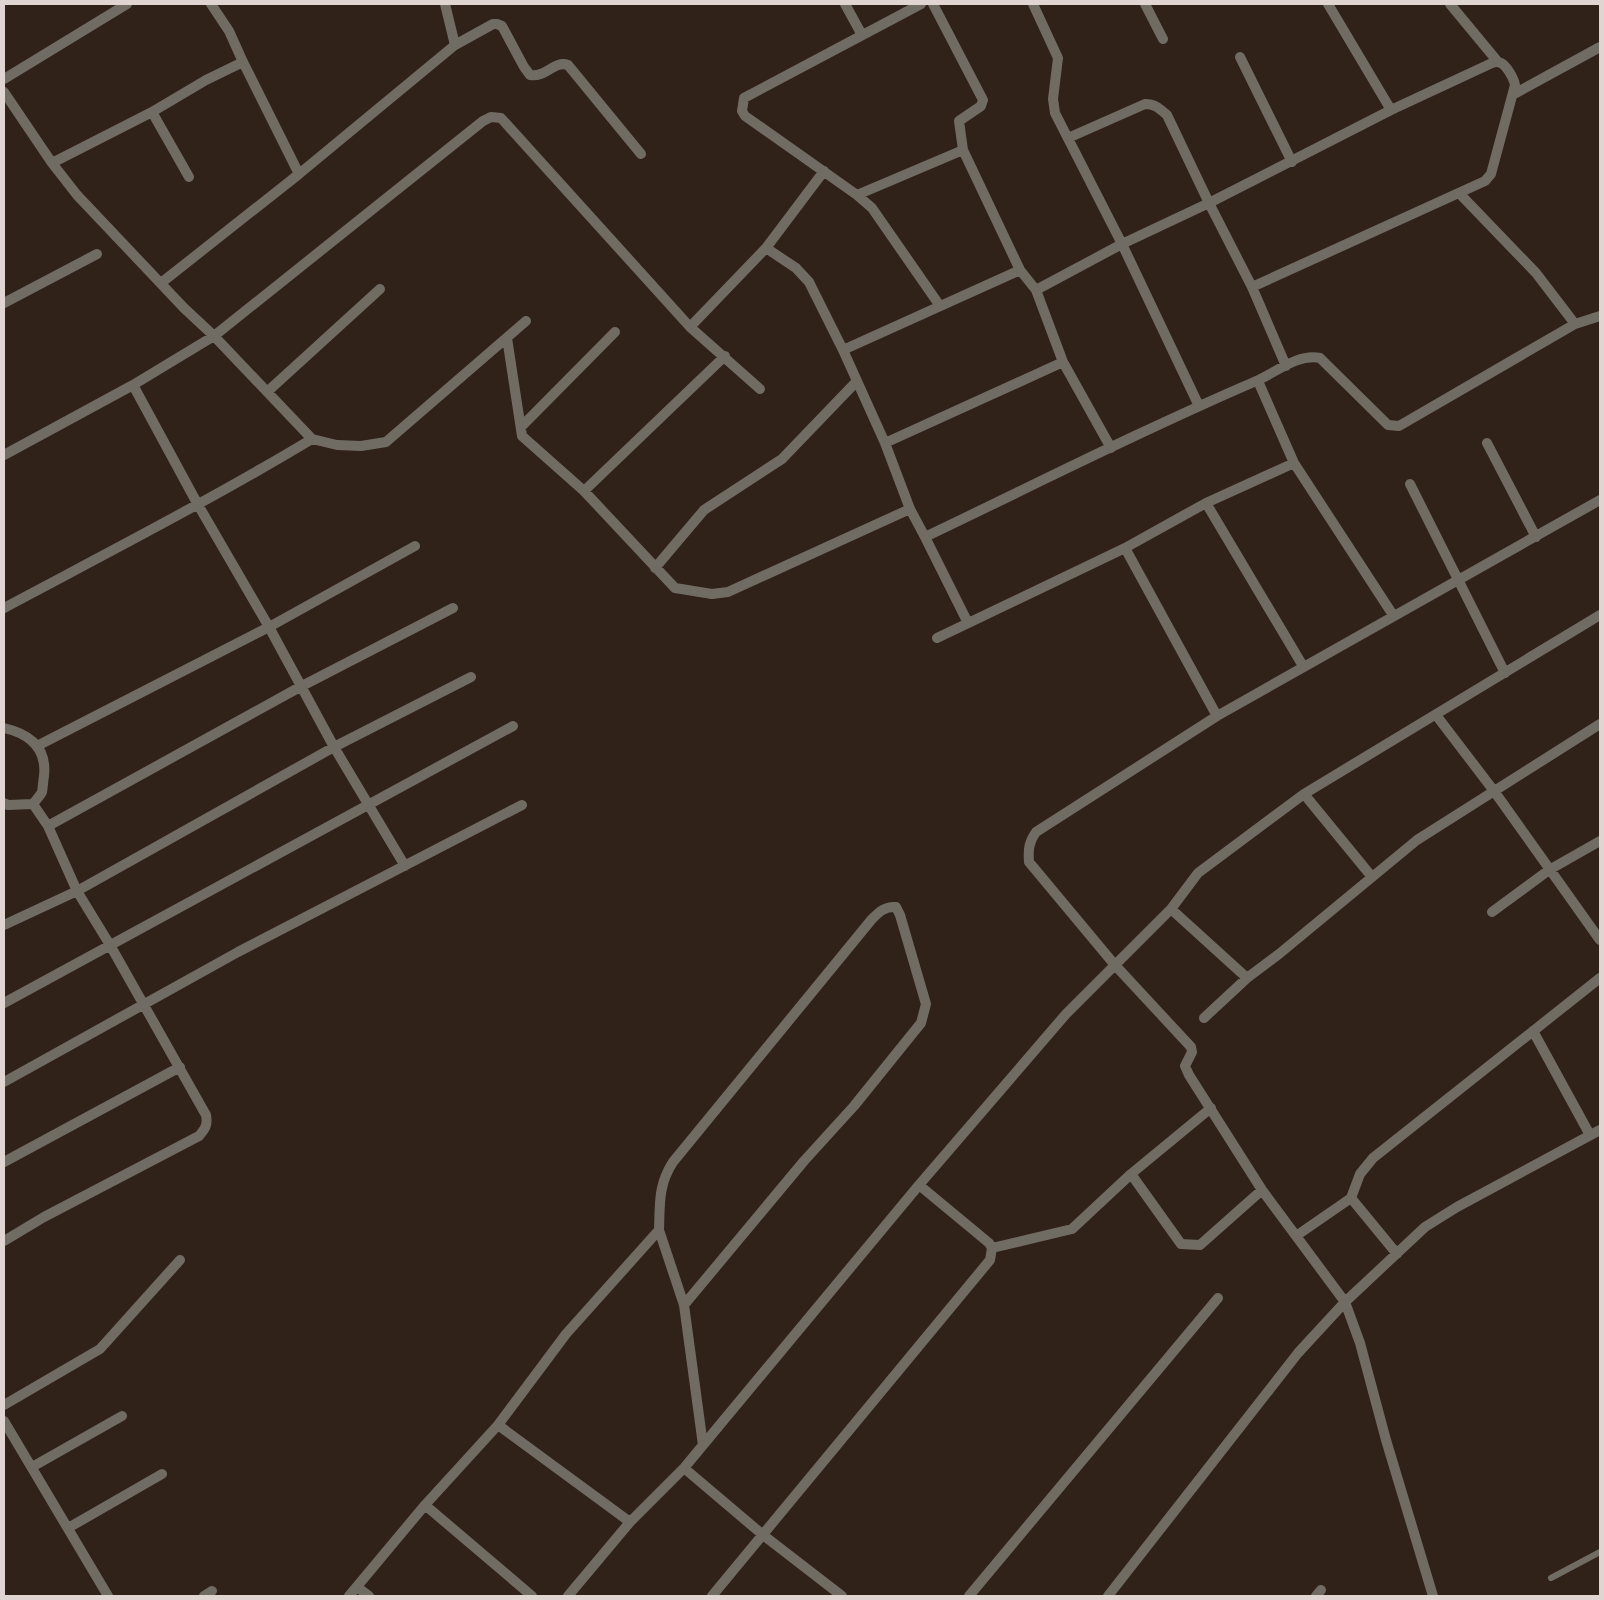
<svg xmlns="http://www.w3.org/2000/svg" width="1604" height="1600" font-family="'IBM Plex Sans',sans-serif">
  <rect width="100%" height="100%" fill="#302119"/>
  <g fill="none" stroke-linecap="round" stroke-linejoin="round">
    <!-- lane -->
    <path stroke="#706c64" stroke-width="6" d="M1551 1578 1600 1552"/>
    <!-- street -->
    <path stroke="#706c64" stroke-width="10" d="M211 4 229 31 243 62 299 174
      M445 4 455 45
      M845 4 862 35
      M921 4 744 98 742 111 745 116 857 195 872 208 940 306
      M933 4 983 100 981 106 959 121 963 150 1020 270
      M1033 4 1058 58 1053 99 1055 113 1122 244 1199 406
      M1145 4 1163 39
      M1328 4 1391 110
      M1450 4 1498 62
      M1240 57 1292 162
      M4 79 127 4
      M4 92 52 163 77 195 184 308 214 336 312 439 337 445 361 446 386 442 526 321
      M1514 94 1600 47
      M152 112 189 177
      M52 163 152 112 206 80 243 62
      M1459 193 1536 273 1575 324
      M857 195 963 150
      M766 248 796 268 809 282 843 350 885 443 910 509 925 537C1034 485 1142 430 1254 382 1274 374 1297 353 1320 358L1388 425 1399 426 1575 324 1600 316
      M161 283 299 174 455 45 493 24H497L502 26 524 67 530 75C546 78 554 60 568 65L641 154
      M1252 287 1485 181 1491 174 1515 85C1514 79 1507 66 1501 63 1497 61 1495 62 1492 63L1391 110 1209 203 1252 287 1286 366
      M1036 290 1122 244 1209 203 1167 115C1159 108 1155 104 1145 104L1068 138
      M4 303 97 254
      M690 327 766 248 824 171
      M507 338 522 436 584 491 675 588 712 594 728 592 910 509
      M843 350 1020 270 1036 290 1063 362 1111 448
      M1258 381 1294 463 1393 615
      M133 385 197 503 269 627 334 747 405 866
      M267 392 380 289
      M521 427 615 332
      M885 443 1063 362
      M1487 443 1536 537
      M4 455 133 385 214 336 483 121 491 117 501 118 690 327 760 389
      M1410 484 1505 673
      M584 491 725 356
      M1206 503 1303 666
      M925 537 968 623
      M1125 548 1217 716
      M655 568 704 510 782 459 857 381
      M4 608C107 553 212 499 312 439
      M937 638 1125 548 1206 503 1294 463
      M1436 715 1494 791 1600 940
      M4 728C30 734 47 748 44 776 43 781 43 787 42 792 40 796 35 801 33 804
      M37 746 269 627 415 546
      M1304 794 1372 877
      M4 803 8 805 33 804
      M48 826 300 687 453 608
      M1171 909 1247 978
      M1492 912 1549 870 1600 841
      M4 925 77 891 334 747 471 677
      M4 1003 513 726
      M1204 1018 1247 978 1279 954 1417 840 1600 724
      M1533 1031 1590 1135
      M4 1082 238 952 522 805
      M4 1162 180 1067
      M1131 1174 1181 1244 1200 1245 1262 1190
      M919 1185 1066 1014 1171 909 1198 873 1304 794 1600 615
      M1351 1198 1397 1254
      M659 1230C660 1204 658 1185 673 1162L872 919C879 912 885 906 896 907L900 915 926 1004 921 1023 854 1106 804 1161 684 1305
      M1296 1236 1351 1198 1360 1174 1373 1158 1600 978
      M4 1241 44 1217 199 1136C205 1129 208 1125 206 1115L110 945 77 891 48 826 33 804
      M992 1248 1072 1229 1131 1174 1211 1108
      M4 1405 100 1349 180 1260
      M4 1421 108 1596
      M498 1425 630 1522
      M32 1467 122 1416
      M684 1468 763 1535 842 1596
      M425 1505 532 1596
      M68 1528 162 1474
      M357 1587 369 1596
      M204 1596 212 1591
      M349 1596 425 1505 498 1425 566 1334 659 1230 684 1305 703 1445
      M568 1596 630 1522 684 1468 919 1185 989 1243 992 1248 990 1260 712 1596
      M969 1596 1218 1298
      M1108 1596 1298 1353 1345 1302 1425 1227 1457 1207 1600 1130
      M1316 1596 1321 1590
      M1433 1596 1386 1440 1360 1343 1345 1302 1262 1190 1189 1075 1185 1066 1192 1052 1191 1047 1114 964 1029 862C1028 849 1029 842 1036 832L1217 716 1600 500"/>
  </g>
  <!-- border -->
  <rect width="1604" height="1600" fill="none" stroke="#e0d5d0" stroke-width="10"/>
</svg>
